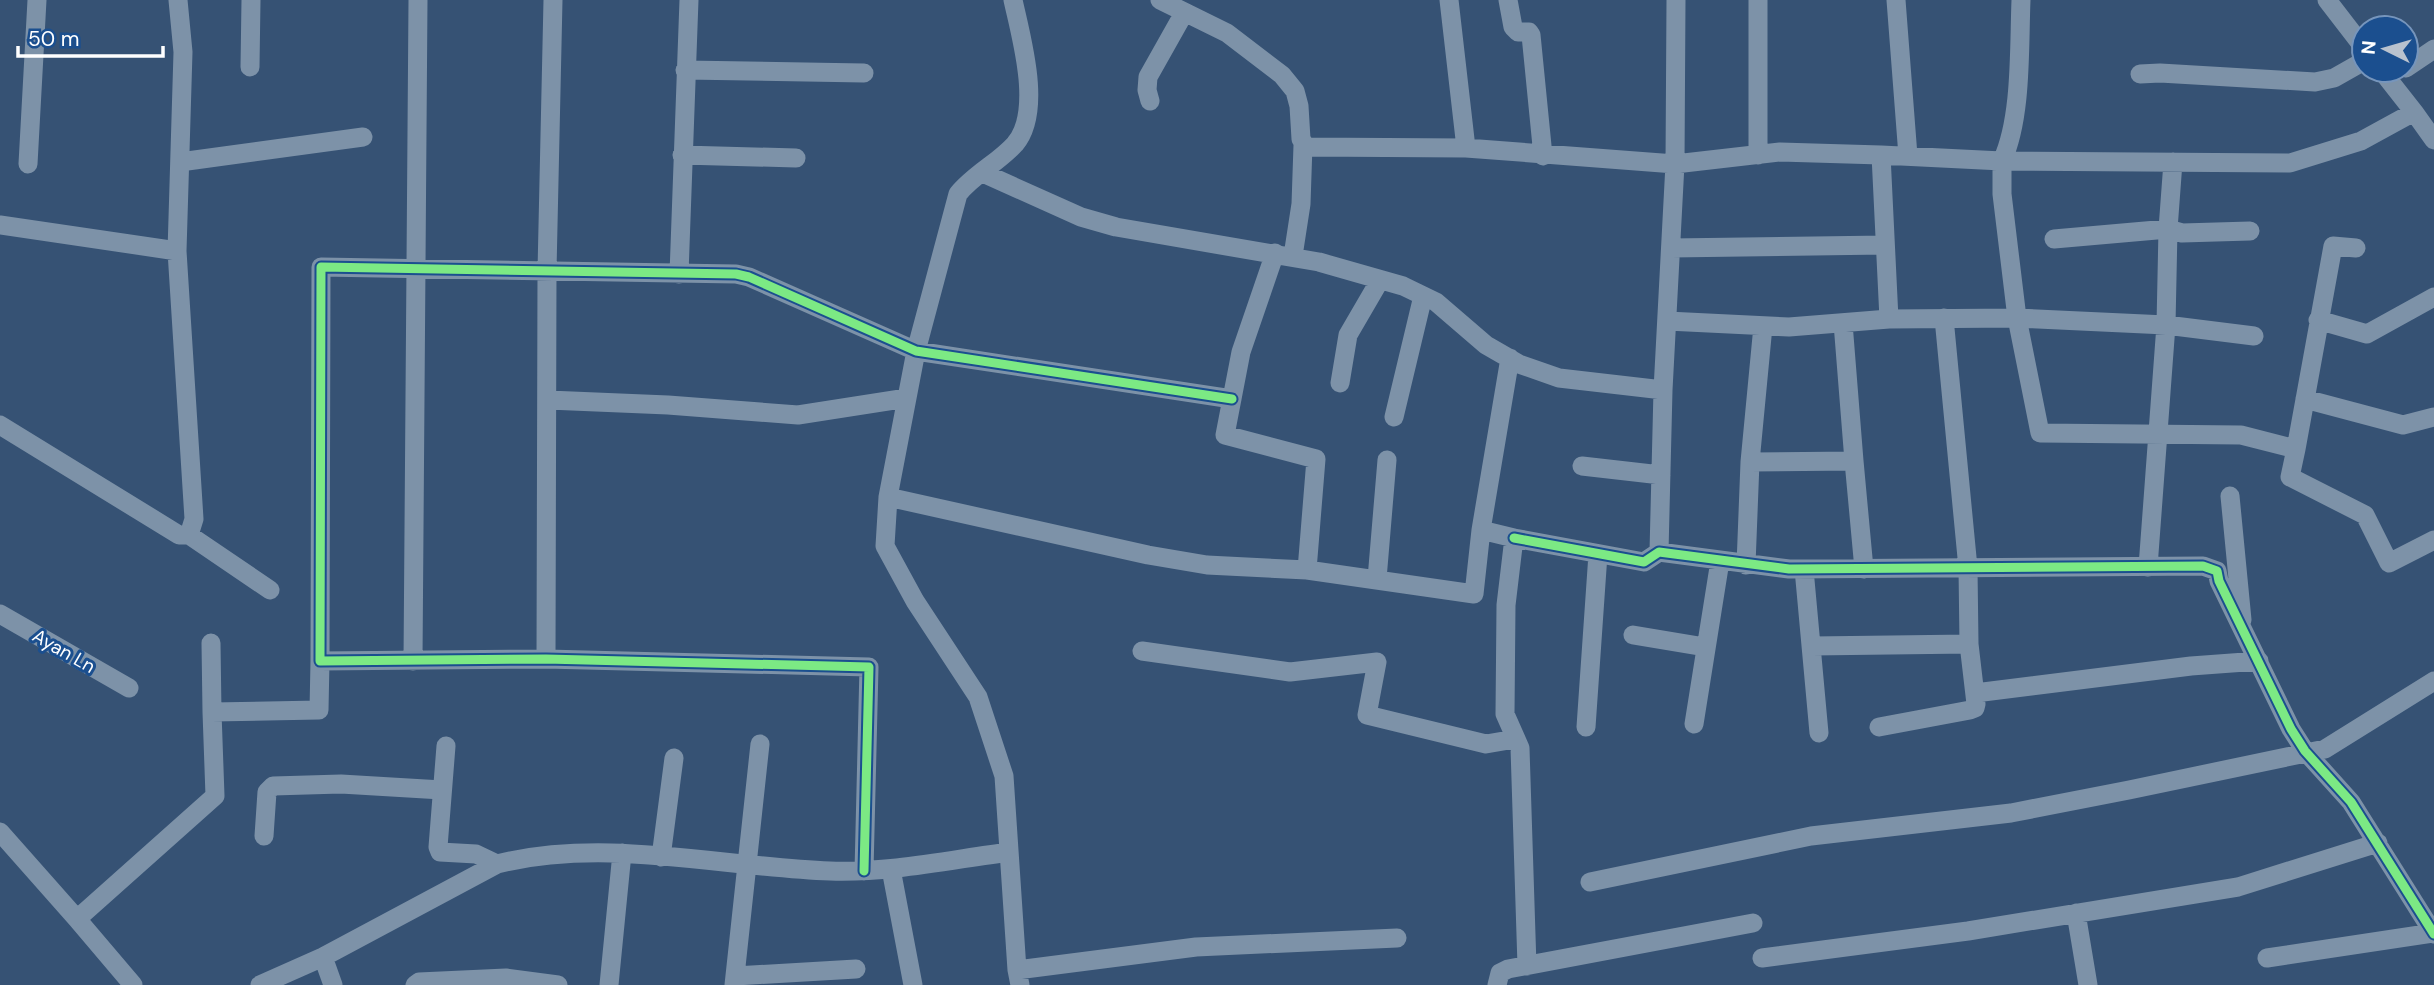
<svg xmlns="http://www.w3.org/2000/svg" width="2434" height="985" font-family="'DM Sans',sans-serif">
  <rect width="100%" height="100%" fill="#365274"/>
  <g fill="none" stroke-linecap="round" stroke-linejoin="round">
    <!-- street -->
    <path stroke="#7d92a8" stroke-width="19" d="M178 0 183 52 177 251 194 519 189 535
      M1013 0C1021 37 1043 111 1015 144 998 163 974 174 958 194L916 351 888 497 885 546 915 601 978 697 1004 776 1017 970 1020 985
      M1160 0 1227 33 1282 75 1295 91 1299 106 1301 139 1306 147 1466 148 1675 164 1780 152 1881 155 1889 319
      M1449 0 1466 148
      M1508 0 1513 27 1518 32H1529L1531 35 1543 156
      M1896 0 1908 156
      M2021 0C2019 48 2022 118 2002 161L2290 163 2361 141 2414 112 2381 70
      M2327 0 2364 48
      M250 67 251 0
      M2406 68 2434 49
      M685 70 864 73
      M2140 74 2160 73 2315 82 2334 78 2364 61
      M1150 101 1147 90 1148 77 1184 13
      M2414 112 2434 140
      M682 155 796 158
      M1758 155V0
      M180 162 363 137
      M2173 162 2168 229 2166 325 2017 318 2040 433 2241 435 2296 449 2333 246 2356 248
      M28 164 37 0
      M983 173 1081 217 1116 227 1319 262 1403 286 1436 302 1486 345 1519 364 1559 378 1663 390
      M0 225 177 251
      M2054 239 2168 229 2182 233 2250 231
      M1671 248 1885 245
      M1293 256 1301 204 1303 145
      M679 274 689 0
      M2318 320 2367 334 2434 297
      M1667 321 1789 327 1889 319 2017 318 2002 194V161L1881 155
      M1510 358 1481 530 1514 538 1506 605 1505 714 1520 748 1527 966
      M1340 383 1348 335 1380 280
      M2305 399 2403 425 2434 417
      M548 400 668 405 798 415 907 398
      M1394 417 1423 296
      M0 425 179 535H189L270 590
      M2296 449 2290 477 2365 515 2389 563 2434 540
      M1854 461 1864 569
      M1750 462 1854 461 1843 323
      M1582 466 1661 475
      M2230 496 2242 620
      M888 497 1148 555 1207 565 1307 570 1316 459 1225 435 1241 352 1275 253
      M1514 538 1644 562 1659 552 1789 569 2203 566 2217 571 2219 581 2291 729 2305 751 2351 802 2434 934
      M1659 552 1663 390 1675 164 1676 0
      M1746 565 1750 462 1763 326
      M2148 567 2166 325 2254 336
      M1804 569 1819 733
      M1307 570 1474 594 1481 530
      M1377 579 1387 460
      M0 614 129 688
      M1633 635 1705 647
      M211 643 212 712 319 710 320 661
      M1812 646 1969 644
      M1142 651 1290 672 1377 662 1367 715 1486 744 1515 739
      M546 659 547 271 553 0
      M413 661 418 0
      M1975 693 2191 666 2259 661
      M1694 724 1720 561
      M1586 727 1598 554
      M1879 727 1970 710 1975 708 1976 704 1969 644 1968 568 1944 318
      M446 746 438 847 440 852 476 854 497 864
      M0 832 77 919 133 985
      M264 836 267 792 273 786 341 784 442 790
      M661 857 674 758
      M891 869 913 985
      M864 871 869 667 546 659 320 661 321 267 736 274 749 277 916 351 1232 399
      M1590 882 1811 836 2011 813 2129 790 2325 749 2434 681
      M2076 913 2088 985
      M77 919 215 796 212 712
      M323 957 333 985
      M1762 958 1968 931 2238 887 2378 843
      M2267 958 2433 933
      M1017 970 1196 947 1397 938
      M735 976 856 969
      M260 985 323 957 497 864C606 837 720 867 830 871 890 873 949 860 1009 852
      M415 985 419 982 506 978 558 985
      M609 985 622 853
      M734 985 760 744
      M1497 985 1500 973 1508 969 1753 923"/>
    <!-- cycleway casing -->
    <g stroke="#1b4f8f" stroke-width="13">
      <path id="cycleway" d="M1514 538 1644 562 1659 552 1789 569 2203 566 2217 571 2219 581 2291 729 2305 751 2351 802 2434 934
        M864 871 869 667 546 659 320 661 321 267 736 274 749 277 916 351 1232 399"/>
    </g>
    <!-- cycleway -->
    <use href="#cycleway" stroke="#7ce984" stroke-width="9"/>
  </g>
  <g text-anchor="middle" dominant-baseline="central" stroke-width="6" stroke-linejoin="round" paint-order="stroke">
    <!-- street labels -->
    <g font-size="19" fill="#fff" stroke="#1b4f8f">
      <text transform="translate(64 651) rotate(30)">Ayan Ln</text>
    </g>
  </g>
  <!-- north arrow -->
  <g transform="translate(2385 49) rotate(275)"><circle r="33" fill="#1b4f8f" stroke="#7695bc" stroke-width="2"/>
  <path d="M0-5L12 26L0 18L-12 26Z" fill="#b9c2ce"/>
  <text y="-10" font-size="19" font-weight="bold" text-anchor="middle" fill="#ffffff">N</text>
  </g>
  <!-- scale -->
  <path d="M18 46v10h145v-10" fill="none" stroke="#ffffff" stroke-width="3.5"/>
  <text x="28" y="46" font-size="21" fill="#ffffff" stroke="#1b4f8f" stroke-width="5" paint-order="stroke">50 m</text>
</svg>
